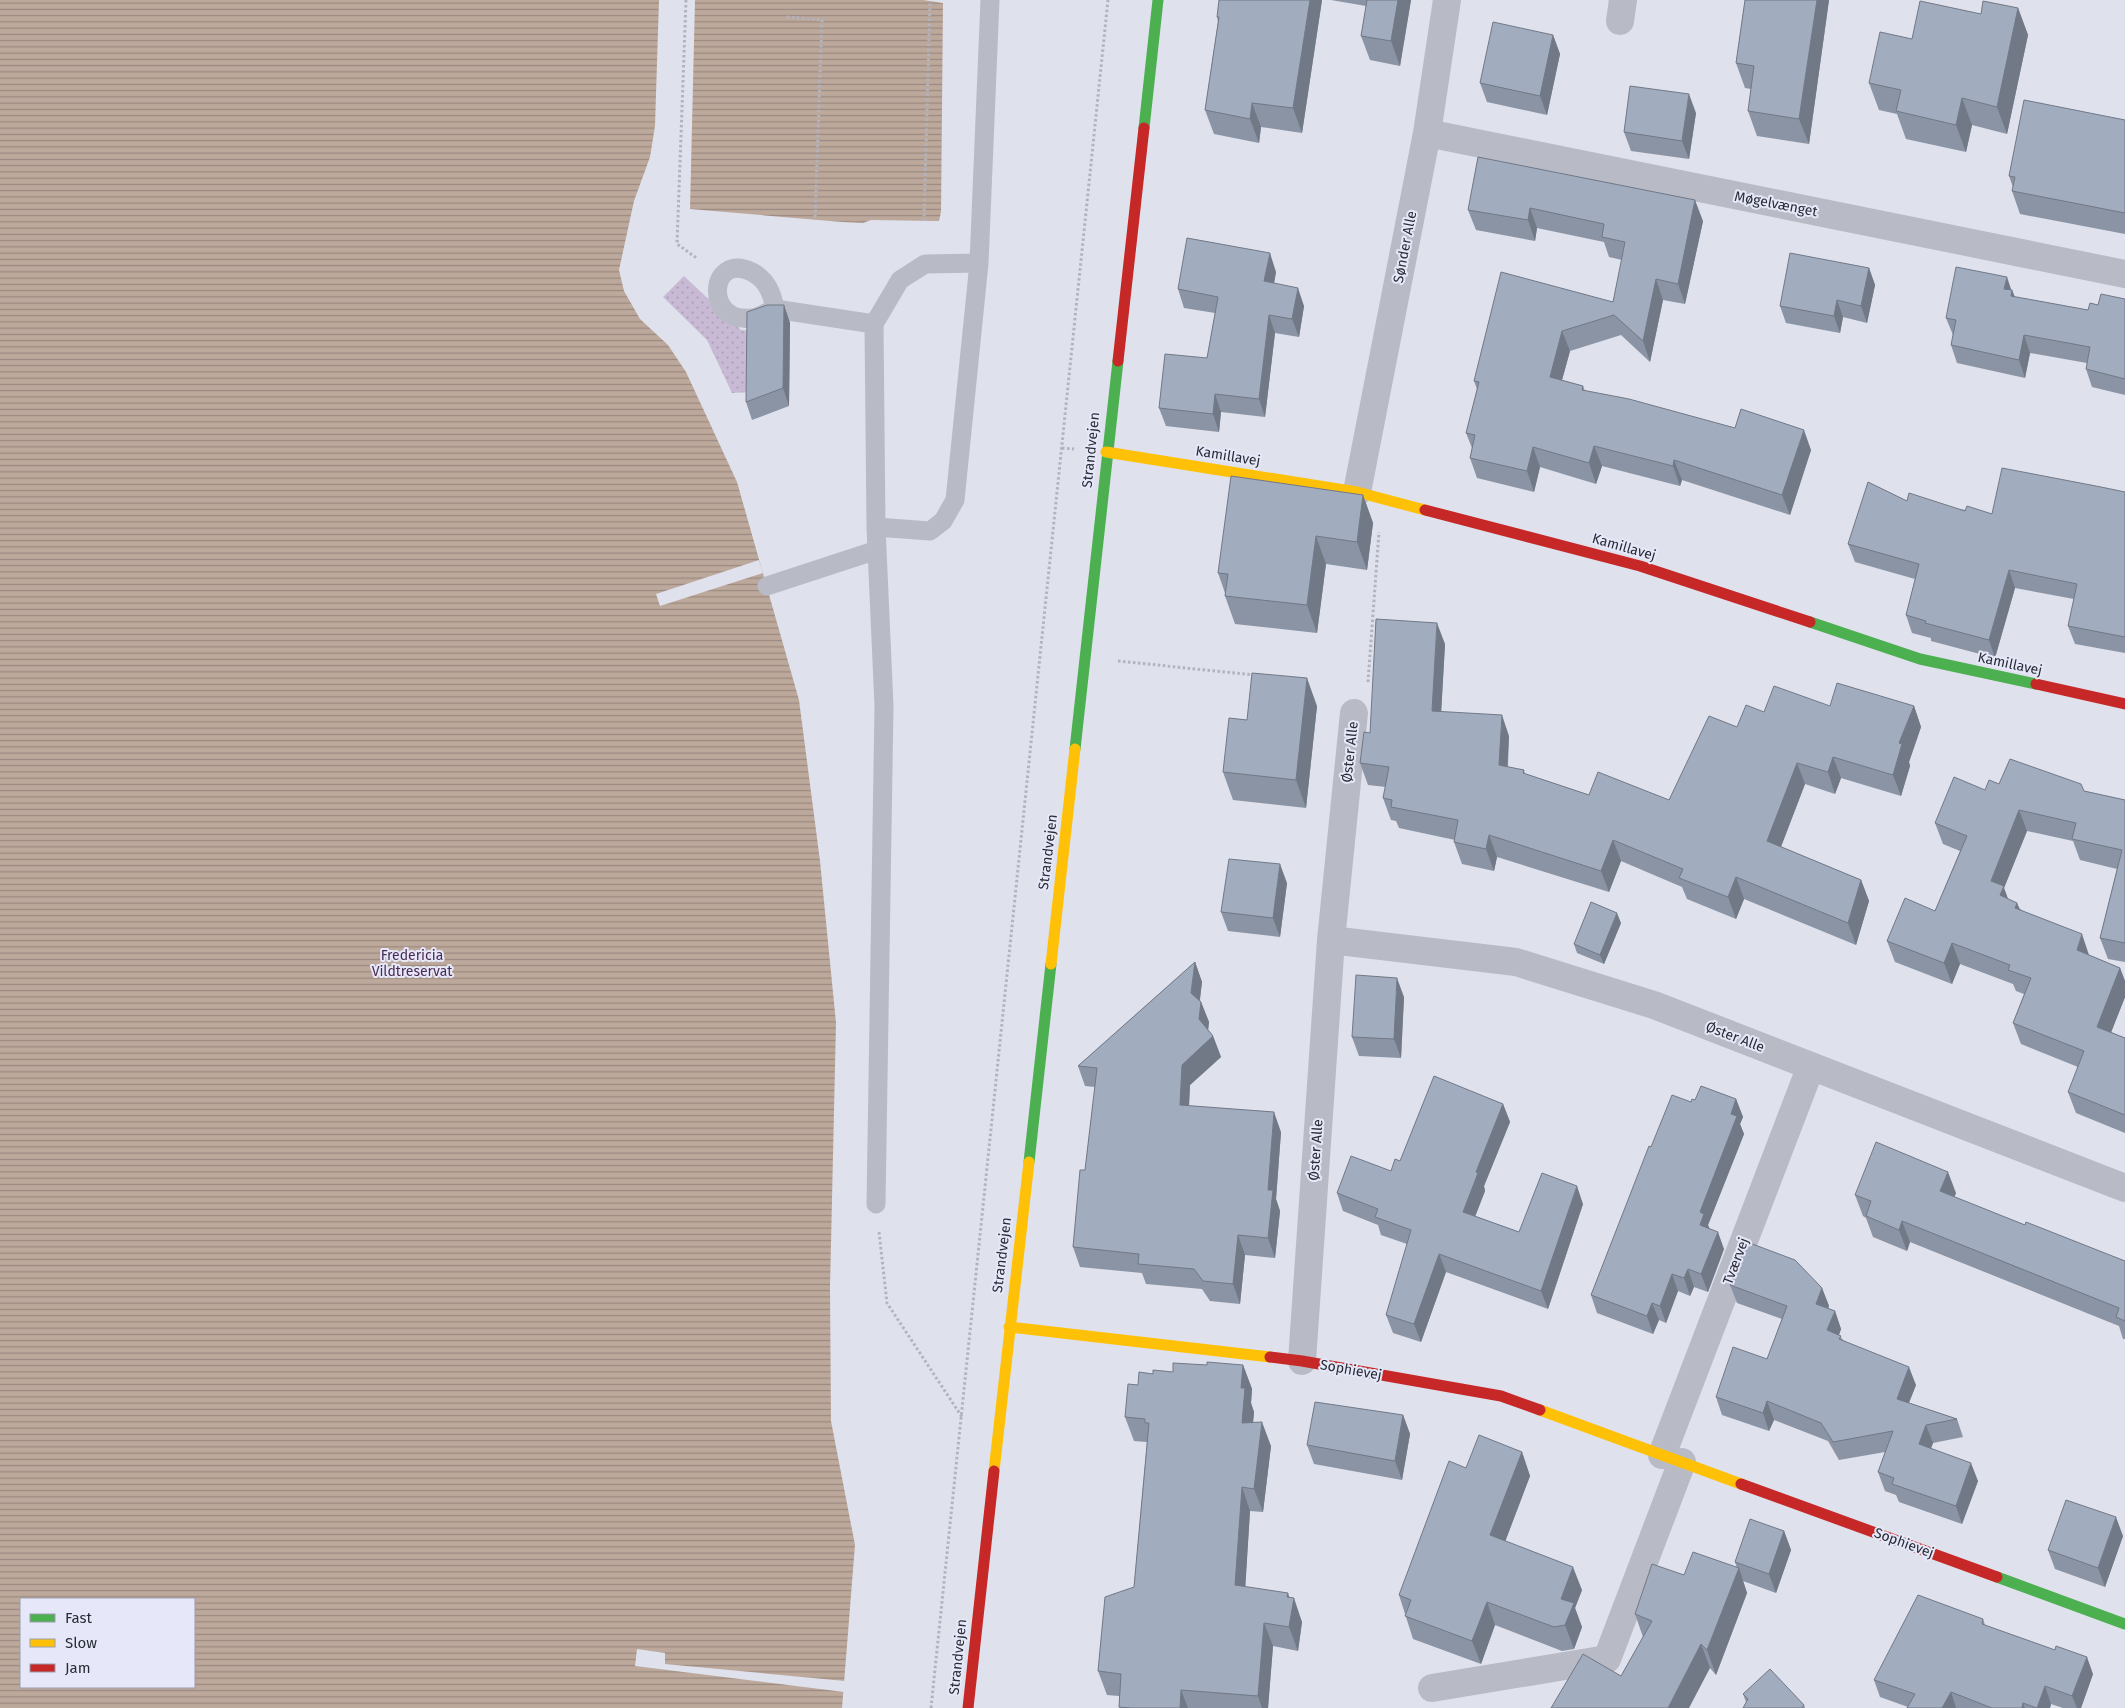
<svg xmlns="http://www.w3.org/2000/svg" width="2125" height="1708" font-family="'Fira Sans',sans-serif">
  <defs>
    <pattern id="park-dots" width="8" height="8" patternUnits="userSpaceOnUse" patternTransform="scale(1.25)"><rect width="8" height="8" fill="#c8bad4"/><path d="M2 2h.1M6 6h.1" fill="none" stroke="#aca0b7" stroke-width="1.8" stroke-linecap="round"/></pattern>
    <pattern id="water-rules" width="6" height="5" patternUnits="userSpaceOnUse" patternTransform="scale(1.25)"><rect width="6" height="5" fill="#bda89c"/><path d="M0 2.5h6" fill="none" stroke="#9a8980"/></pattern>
  </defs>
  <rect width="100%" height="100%" fill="#dfe1ec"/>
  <!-- park -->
  <path fill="url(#park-dots)" d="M684 276 741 330 752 331 751 392 732 393 707 340 663 297Z"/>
  <!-- water -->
  <path fill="url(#water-rules)" fill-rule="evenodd" d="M0 0H659L655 126 650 157 634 201 619 270 624 291 640 319 668 345 686 372 737 482 799 700 820 861 836 1023 830 1288 831 1421 855 1545 842 1708H0ZM21 1599H194V1687H21Z
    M695 0H923L943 3 941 212 939 221 871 220 863 223 842 222 690 209Z"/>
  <!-- pier -->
  <path fill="#dfe1ec" d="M759 560 763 573 660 606 656 594Z
    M637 1649 665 1653V1664L845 1681 844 1692 635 1666Z"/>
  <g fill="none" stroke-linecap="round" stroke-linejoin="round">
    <!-- path -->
    <path stroke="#b1b4be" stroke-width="3" stroke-dasharray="2.5 2.5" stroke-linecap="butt" d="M686 0 677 244 698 259
      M787 17 822 20 815 220
      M924 221 930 1
      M1062 448 1074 449
      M1118 661 1254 675
      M1368 682 1379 532
      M879 1232 887 1303 962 1417
      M931 1708 1108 0"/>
    <!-- lane -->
    <path stroke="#b8bbc5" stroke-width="19" d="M770 311C765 313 758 318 752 318 703 324 709 251 752 272 767 280 772 293 775 309L874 324 900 280 925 264 979 263
      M874 324 876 527 884 706 876 1204
      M876 527 930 531 943 521 955 500 979 263 990 0
      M767 586 877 550"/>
    <!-- street -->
    <path stroke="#b8bbc5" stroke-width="28" d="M1620 21 1623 0
      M1427 133 2125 274
      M1357 492 1427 133 1447 0
      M1331 940 1516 962 1654 1005 2125 1188
      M1302 1361 1331 940 1354 713
      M1662 1455 1811 1066
      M1432 1688 1607 1659 1682 1462"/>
    <!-- fast -->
    <path stroke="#4caf50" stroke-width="11" d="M1144 128 1158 0
      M1810 622 1920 659 2036 684
      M1075 749 1118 361
      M1029 1162 1051 964
      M1997 1577 2125 1624"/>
    <!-- slow -->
    <path stroke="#ffc107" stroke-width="11" d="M1106 452 1357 492 1425 510
      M1051 964 1075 749
      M1009 1327 1270 1357
      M1540 1410 1741 1484
      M994 1471 1029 1162"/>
    <!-- jam -->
    <path stroke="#c62828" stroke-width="11" d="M1118 361 1144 128
      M1425 510 1640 566 1810 622
      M2036 684 2125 704
      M1270 1357 1302 1361 1501 1396 1540 1410
      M1741 1484 1997 1577
      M968 1708 994 1471"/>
  </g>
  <!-- wall -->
  <path fill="#8a94a4" d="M1322 0 1302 133 1261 127 1259 143 1214 134 1205 110 1218 22 1217 17Z
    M1331 0H1411L1400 66 1370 60 1361 36 1366 6Z
    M1745 0H1829L1809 144 1757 136 1748 111 1751 89 1745 88 1736 63Z
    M2018 8 2028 35 2007 134 1972 125 1966 152 1906 139 1897 114 1879 110 1869 83 1912 39 1981 14Z
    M1553 35 1560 54 1547 115 1487 102 1480 83Z
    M1696 113 1689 159 1631 151 1624 132Z
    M2125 120V234L2020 214 2012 191 2013 187 2009 176Z
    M1478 157 1703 221 1685 304 1663 300 1650 362 1621 335 1570 351 1562 380 1583 386 1585 391 1811 450 1790 515 1682 480 1680 486 1602 466 1596 484 1540 467 1534 492 1477 478 1470 458 1472 448 1466 433 1477 389 1474 381 1613 302 1622 260 1609 257 1604 242 1537 228 1535 241 1476 230 1468 210Z
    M1869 268 1875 285 1867 323 1843 317 1840 333 1786 323 1780 306Z
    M1276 272 1274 283 1304 306 1299 337 1275 333 1265 417 1221 412 1219 432 1166 426 1159 408 1207 358 1215 313 1184 308 1178 289Z
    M2011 290H2012L2015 297 2088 310 2098 305 2125 299V395L2092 387 2086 369 2087 363 2030 353 2025 378 1957 363 1951 345 1953 335 1946 318Z
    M784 305 790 323 789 406 752 420 746 402Z
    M2125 492V653L2075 644 2068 626 2074 599 2015 588 1995 658 1931 641V638L1912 633 1906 615 1915 579 1855 562 1848 544 1907 501 1992 514Z
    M1363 495 1373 523 1367 570 1326 564 1317 633 1235 624 1225 596V593L1218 573Z
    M1445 644 1441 712 1509 736 1508 767 1524 770 1525 774 1589 795 1669 800 1737 727 1764 712 1830 706H1914L1921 727 1909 762 1910 766 1901 796 1841 778 1835 794 1805 784 1781 847 1861 880 1869 901 1856 945 1744 899 1736 919 1687 899 1682 887 1621 861 1609 892 1497 857 1494 871 1462 864 1454 842 1455 840 1399 828 1396 821 1391 820 1383 798 1386 787 1368 785 1360 763 1370 733Z
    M1317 706 1306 808 1233 800 1223 772 1247 720Z
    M1999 784 2084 791 2125 800V962L2108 959 2100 938 2117 869 2080 860 2073 841 2027 831 2004 888 2008 899 2017 903 2020 909 2089 955 2120 968 2125 981V997L2111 1032 2125 1038V1133L2076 1113 2068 1092 2078 1067 2021 1044 2013 1023 2024 994 2016 991 2013 984 1960 964 1952 984 1895 962 1887 941 1935 911 1960 851 1943 844 1935 823 1985 790Z
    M1287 883 1280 937 1228 931 1221 912Z
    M1621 923 1604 964 1577 953 1574 944Z
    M1195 962 1202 982 1200 1000 1201 1002 1209 1022 1208 1030 1213 1036 1221 1057 1190 1085 1189 1106 1281 1132 1276 1199 1280 1211 1275 1258 1245 1255 1240 1304 1210 1301 1202 1289 1146 1284 1142 1273 1080 1267 1073 1247 1085 1170 1095 1087 1085 1086 1078 1066Z
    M1404 997 1401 1058 1359 1056 1352 1037Z
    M1736 1099 1743 1117 1740 1124 1744 1134 1708 1225 1709 1229 1724 1249 1708 1292 1694 1287 1690 1296 1678 1291 1666 1323 1659 1320 1653 1334 1597 1313 1591 1295 1651 1147 1691 1102 1695 1100Z
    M1503 1104 1510 1122 1484 1186 1485 1191 1475 1216 1519 1232 1583 1204 1548 1309 1446 1272 1421 1342 1393 1333 1386 1315 1407 1244 1381 1235 1378 1225 1343 1211 1337 1193 1391 1171 1400 1161Z
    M1956 1193 1954 1197 2025 1225 2125 1261V1339H2123L2119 1326 1910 1242 1907 1251 1873 1237 1866 1218 1863 1216 1855 1195Z
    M1730 1285 1822 1288 1829 1306 1828 1308 1835 1311 1841 1329 1839 1335 1843 1340 1916 1385 1909 1403 1957 1419 1963 1437 1933 1443 1931 1448 1978 1481 1962 1524 1899 1502 1896 1495 1885 1491 1878 1472 1885 1452 1839 1460 1828 1441 1774 1420 1769 1431 1722 1415 1716 1397 1767 1359 1782 1319 1737 1303Z
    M1207 1365H1243L1252 1389 1251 1403 1254 1412 1253 1422 1271 1446 1263 1512 1250 1511 1245 1587 1289 1597 1302 1622 1298 1651 1273 1646 1268 1708H1119V1696L1107 1695 1098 1671 1134 1587 1147 1442 1134 1441 1125 1417 1138 1385 1153 1374 1173 1372Z
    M1403 1415 1410 1434 1402 1480 1314 1464 1307 1445Z
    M1522 1452 1530 1476 1505 1541 1582 1590 1575 1608 1582 1627 1574 1649 1562 1651 1495 1625 1481 1664 1413 1639 1399 1595 1466 1468Z
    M1784 1531 1791 1550 1776 1593 1743 1581 1747 1593 1716 1675 1710 1668 1621 1676 1643 1637 1635 1614 1684 1575 1737 1568 1735 1562Z
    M2123 1536 2105 1587 2055 1569 2048 1550Z
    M1983 1619 1985 1625 2093 1674 2081 1708H2063L2051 1704 2050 1708H1907L1908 1707 1880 1697 1874 1680Z
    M1743 1694 1804 1705 1805 1708H1743L1746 1702Z"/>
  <!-- shaded-wall -->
  <path fill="#717886" d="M1310 0H1322L1302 133 1293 108Z
    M1398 0H1411L1400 66 1391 41Z
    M1817 0H1829L1809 144 1799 119Z
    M2018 8 2028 35 2007 134 1997 107Z
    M1553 35 1560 54 1547 115 1540 96Z
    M1689 94 1696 113 1689 159 1682 141Z
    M1962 98 1972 125 1966 152 1956 125Z
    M1252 103 1261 127 1259 143 1250 119Z
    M1695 200 1703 221 1685 304 1678 284Z
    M1530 208 1537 228 1535 241 1528 220Z
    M1270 253 1276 272 1271 300 1264 281Z
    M1869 268 1875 285 1867 323 1861 306Z
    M2007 277 2012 292V290L2019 308 2004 289Z
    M1656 279 1663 300 1650 362 1643 341Z
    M1298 288 1304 306 1299 337 1292 319Z
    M1837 300 1843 317 1840 333 1834 316Z
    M784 305 790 323 789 406 783 388Z
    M1269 315 1275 333 1265 417 1259 399Z
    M1562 331 1570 351 1557 398 1550 377Z
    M2024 335 2030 353 2025 378 2019 360Z
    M1215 394 1221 412 1219 432 1213 414Z
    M1804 430 1811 450 1790 515 1782 495Z
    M1594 446 1602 466 1596 484 1589 463Z
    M1533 447 1540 467 1534 492 1527 471Z
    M1674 460 1682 480 1680 486 1673 466Z
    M1363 495 1373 523 1367 570 1357 542Z
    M1316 536 1326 564 1317 633 1307 605Z
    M2009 570 2015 588 1995 658 1989 640Z
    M1437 623 1445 644 1440 733 1432 711Z
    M1307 678 1317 706 1306 808 1296 780Z
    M1914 706 1921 727 1909 762 1910 766 1901 796 1893 775 1899 743Z
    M1502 715 1509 736 1506 786 1499 765Z
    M1833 757 1841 778 1835 794 1828 772Z
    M1797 763 1805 784 1775 862 1767 841Z
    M2019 810 2027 831 2004 888 2011 907 2007 916 1991 881Z
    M1489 835 1497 857 1494 871 1486 849Z
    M1613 840 1621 861 1609 892 1601 871Z
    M1280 864 1287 883 1280 937 1273 918Z
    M1736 877 1744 899 1736 919 1728 897Z
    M1861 880 1869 901 1856 945 1848 923Z
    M2017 903 2025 924 2015 908Z
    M1617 913 1621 923 1604 964 1600 955Z
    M2082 934 2089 955 2077 950Z
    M1952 943 1960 964 1952 984 1944 963Z
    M1195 962 1202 982 1198 1013 1191 993Z
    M2120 968 2125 981V997L2105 1048 2097 1027Z
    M1397 978 1404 997 1401 1058 1394 1039Z
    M1201 1002 1209 1022 1207 1040 1199 1019Z
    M1213 1036 1221 1057 1190 1085 1188 1125 1180 1105 1182 1065Z
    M1736 1099 1743 1117 1740 1124 1744 1134 1708 1225 1711 1232 1700 1225V1212L1731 1114Z
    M1503 1104 1510 1122 1484 1186 1485 1191 1470 1230 1463 1212 1476 1172Z
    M1274 1112 1281 1132 1276 1199 1280 1211 1275 1258 1268 1238V1190Z
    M1948 1172 1956 1193 1948 1213 1940 1191Z
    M1577 1186 1583 1204 1548 1309 1541 1291Z
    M1902 1221 1910 1242 1907 1251 1899 1230Z
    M1718 1232 1724 1249 1708 1292 1701 1274Z
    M1238 1235 1245 1255 1240 1304 1233 1284Z
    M1439 1254 1446 1272 1421 1342 1414 1324Z
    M1688 1269 1694 1287 1690 1296 1684 1278Z
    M1672 1274 1678 1291 1666 1323 1660 1306Z
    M1822 1288 1829 1306 1822 1322 1816 1304Z
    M1652 1303 1659 1320 1653 1334 1647 1316Z
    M1835 1311 1841 1329 1834 1348 1827 1330Z
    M1243 1365 1252 1389 1251 1403 1254 1412 1251 1446 1242 1423 1241 1388Z
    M1909 1367 1916 1385 1903 1417 1897 1399Z
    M1767 1401 1774 1420 1769 1431 1763 1413Z
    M1403 1415 1410 1434 1402 1480 1395 1461Z
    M1262 1422 1271 1446 1263 1512 1254 1489Z
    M1926 1425 1933 1443 1926 1462 1919 1444Z
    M1522 1452 1530 1476 1499 1558 1490 1535Z
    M1971 1463 1978 1481 1962 1524 1956 1506Z
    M1242 1487 1250 1511 1244 1609 1235 1585Z
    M2116 1517 2123 1536 2105 1587 2098 1568Z
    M1784 1531 1791 1550 1776 1593 1769 1574Z
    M1573 1567 1582 1590 1575 1608 1582 1627 1574 1649 1565 1625 1561 1599Z
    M1739 1568 1747 1593 1716 1675 1707 1650Z
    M1288 1593 1292 1606 1294 1598 1302 1622 1298 1651 1289 1627 1287 1597Z
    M1487 1602 1495 1625 1481 1664 1472 1641Z
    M1264 1623 1273 1646 1268 1708H1262L1258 1696Z
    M1701 1644 1710 1668 1689 1708H1668Z
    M2087 1657 2093 1674 2081 1708H2077L2072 1696Z
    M2045 1686 2051 1704 2050 1708H2037Z
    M1181 1690 1188 1708H1180Z
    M1951 1692 1956 1708H1942Z
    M2023 1703 2025 1708H2022Z"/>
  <!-- building -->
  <path fill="#a1acbf" stroke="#717886" d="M1219 0H1310L1293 108 1252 103 1250 119 1205 110 1219 17H1217Z
    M1367 0H1398L1391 41 1361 36Z
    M1745 0H1817L1799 119 1748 111 1754 66 1736 63Z
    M1920 1 1981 14 1983 1 2018 8 1997 107 1962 98 1956 125 1896 111 1901 90 1869 83 1880 32 1912 39Z
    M1493 22 1553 35 1540 96 1480 83Z
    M1630 86 1689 94 1682 141 1624 132Z
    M2024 100 2125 120V213L2012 191 2015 177 2009 176Z
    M1478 157 1695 200 1678 284 1656 279 1643 341 1614 315 1562 331 1550 377 1583 386 1582 390 1629 399 1735 428 1741 409 1804 430 1782 495 1674 460 1673 466 1594 446 1589 463 1533 447 1527 471 1470 458 1475 435 1466 433 1479 382 1474 381 1501 272 1613 302 1625 242 1602 237 1604 224 1530 208 1528 220 1468 210Z
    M1187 238 1270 253 1264 281 1298 288 1292 319 1269 315 1259 399 1215 394 1213 414 1159 408 1165 354 1207 358 1218 297 1178 289Z
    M1790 253 1869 268 1861 306 1837 300 1834 316 1780 306Z
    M1956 267 2007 277 2004 289 2012 290 2011 296 2088 310 2090 303 2098 305 2101 294 2125 299V379L2086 369 2090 347 2024 335 2019 360 1951 345 1956 320 1946 318Z
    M767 305H784L783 388 746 402 747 312Z
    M2002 468 2101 487 2125 492V637L2068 626 2077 584 2009 570 1989 640 1925 623 1926 621 1906 615 1919 564 1848 544 1868 482 1907 501 1909 493 1965 511 1967 506 1992 514Z
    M1231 476 1363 495 1357 542 1316 536 1307 605 1225 596 1228 574 1218 573Z
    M1376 619 1437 623 1432 711 1502 715 1499 765 1524 770 1523 773 1589 795 1598 772 1669 800 1709 716 1737 727 1746 705 1764 712 1774 686 1830 706 1837 683 1914 706 1899 743 1902 744 1893 775 1833 757 1828 772 1797 763 1767 841 1861 880 1848 923 1736 877 1728 897 1679 878 1683 869 1613 840 1601 871 1489 835 1486 849 1454 842 1458 820 1391 807 1392 800 1383 798 1389 767 1360 763 1364 732 1370 733Z
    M1252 673 1307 678 1296 780 1223 772 1229 718 1247 720Z
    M2010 759 2081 784 2084 791 2125 800V943L2100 938 2122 850 2072 839 2076 823 2019 810 1991 881 2004 886 2000 895 2017 903 2015 908 2082 934 2077 950 2120 968 2097 1027 2125 1038V1115L2068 1092 2084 1051 2013 1023 2031 978 2008 970 2010 965 1952 943 1944 963 1887 941 1905 898 1935 911 1967 836 1935 823 1954 777 1985 790 1989 780 1999 784Z
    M1229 859 1280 864 1273 918 1221 912Z
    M1591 902 1617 913 1600 955 1574 944Z
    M1195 962 1191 993 1201 1002 1199 1019 1213 1036 1182 1065 1180 1105 1274 1112 1268 1190H1273L1268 1238 1238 1235 1233 1284 1203 1281 1194 1269 1138 1264 1139 1254 1073 1247 1080 1170H1085L1097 1068 1078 1066Z
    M1356 975 1397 978 1394 1039 1352 1037Z
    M1434 1076 1503 1104 1476 1172 1478 1173 1463 1212 1519 1232 1542 1173 1577 1186 1541 1291 1439 1254 1414 1324 1386 1315 1411 1230 1375 1217 1378 1209 1337 1193 1351 1156 1391 1171 1395 1159 1400 1161Z
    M1701 1086 1736 1099 1731 1114 1737 1116 1700 1212 1704 1214 1700 1225 1718 1232 1701 1274 1688 1269 1684 1278 1672 1274 1660 1306 1652 1303 1647 1316 1591 1295 1649 1146 1651 1147 1672 1095 1691 1102 1692 1099 1695 1100Z
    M1876 1142 1948 1172 1940 1191 2025 1225 2026 1222 2125 1261V1321L2116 1317 2119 1308 1902 1221 1899 1230 1866 1216 1871 1201 1855 1195Z
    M1747 1242 1795 1260 1822 1288 1816 1304 1835 1311 1827 1330 1841 1336 1839 1339 1909 1367 1897 1399 1957 1419 1926 1425 1919 1444 1971 1463 1956 1506 1892 1484 1894 1478 1878 1472 1893 1431 1833 1442 1821 1423 1767 1401 1763 1413 1716 1397 1733 1347 1767 1359 1787 1306 1730 1285Z
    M1207 1362 1243 1365 1241 1388H1245L1242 1423 1262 1422 1254 1489 1242 1487 1235 1585 1288 1593 1287 1597 1294 1598 1289 1627 1264 1623 1258 1696 1181 1690 1180 1708H1131L1119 1707 1121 1674 1098 1671 1105 1597 1134 1587 1149 1423H1145V1419L1125 1417 1128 1384 1138 1385 1139 1372 1153 1374V1370L1173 1372V1363L1207 1365Z
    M1315 1402 1403 1415 1395 1461 1307 1445Z
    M1479 1435 1522 1452 1490 1535 1573 1567 1561 1599 1574 1603 1565 1625 1554 1627 1487 1602 1472 1641 1405 1616 1411 1600 1399 1595 1449 1461 1466 1468Z
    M2066 1500 2116 1517 2098 1568 2048 1550Z
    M1750 1519 1784 1531 1769 1574 1735 1562Z
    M1693 1552 1739 1568 1707 1650 1701 1644 1668 1708H1551L1583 1654 1621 1676 1652 1621 1635 1614 1652 1564 1684 1575Z
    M1918 1595 1983 1619 1982 1624 2055 1650 2056 1646 2087 1657 2072 1696 2045 1686 2037 1708 2023 1703 2022 1708H1992L1951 1692 1942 1708H1907L1915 1694 1874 1680Z
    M1770 1669 1804 1705 1802 1708H1743L1748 1699 1743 1694Z"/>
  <g text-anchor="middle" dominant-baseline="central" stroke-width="4" stroke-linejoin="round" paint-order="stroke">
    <!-- street labels -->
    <g font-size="14" fill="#272c35" stroke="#e6e8f9">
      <text transform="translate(1776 204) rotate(11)">Møgelvænget</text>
      <text transform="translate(1405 247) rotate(-79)">Sønder Alle</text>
      <text transform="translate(1091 450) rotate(-84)">Strandvejen</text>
      <text transform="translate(1228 456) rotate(9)">Kamillavej</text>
      <text transform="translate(1624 547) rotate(16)">Kamillavej</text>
      <text transform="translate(2010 664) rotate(12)">Kamillavej</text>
      <text transform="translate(1350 752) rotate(-84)">Øster Alle</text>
      <text transform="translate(1048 852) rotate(-83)">Strandvejen</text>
      <text transform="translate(1735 1037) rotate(21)">Øster Alle</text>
      <text transform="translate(1316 1150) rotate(-86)">Øster Alle</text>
      <text transform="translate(1002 1255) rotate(-83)">Strandvejen</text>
      <text transform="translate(1736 1261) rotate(-69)">Tværvej</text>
      <text transform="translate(1351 1370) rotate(10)">Sophievej</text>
      <text transform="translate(1904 1543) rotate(20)">Sophievej</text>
      <text transform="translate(958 1657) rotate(-84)">Strandvejen</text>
    </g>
    <!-- park labels -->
    <g font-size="14" fill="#492b53" stroke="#e6e8f9">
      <text x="412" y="955">Fredericia<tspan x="412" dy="16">Vildtreservat</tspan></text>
    </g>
  </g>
  <!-- legend -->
  <rect x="20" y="1598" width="175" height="90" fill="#e6e8f9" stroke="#9a9dab"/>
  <rect x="30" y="1614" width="25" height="8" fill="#4caf50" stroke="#9a9dab"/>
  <text x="65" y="1623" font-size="15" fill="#272c35">Fast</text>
  <rect x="30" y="1639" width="25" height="8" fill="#ffc107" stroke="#9a9dab"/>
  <text x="65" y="1648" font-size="15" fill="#272c35">Slow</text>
  <rect x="30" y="1664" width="25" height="8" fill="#c62828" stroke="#9a9dab"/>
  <text x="65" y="1673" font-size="15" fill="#272c35">Jam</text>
</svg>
